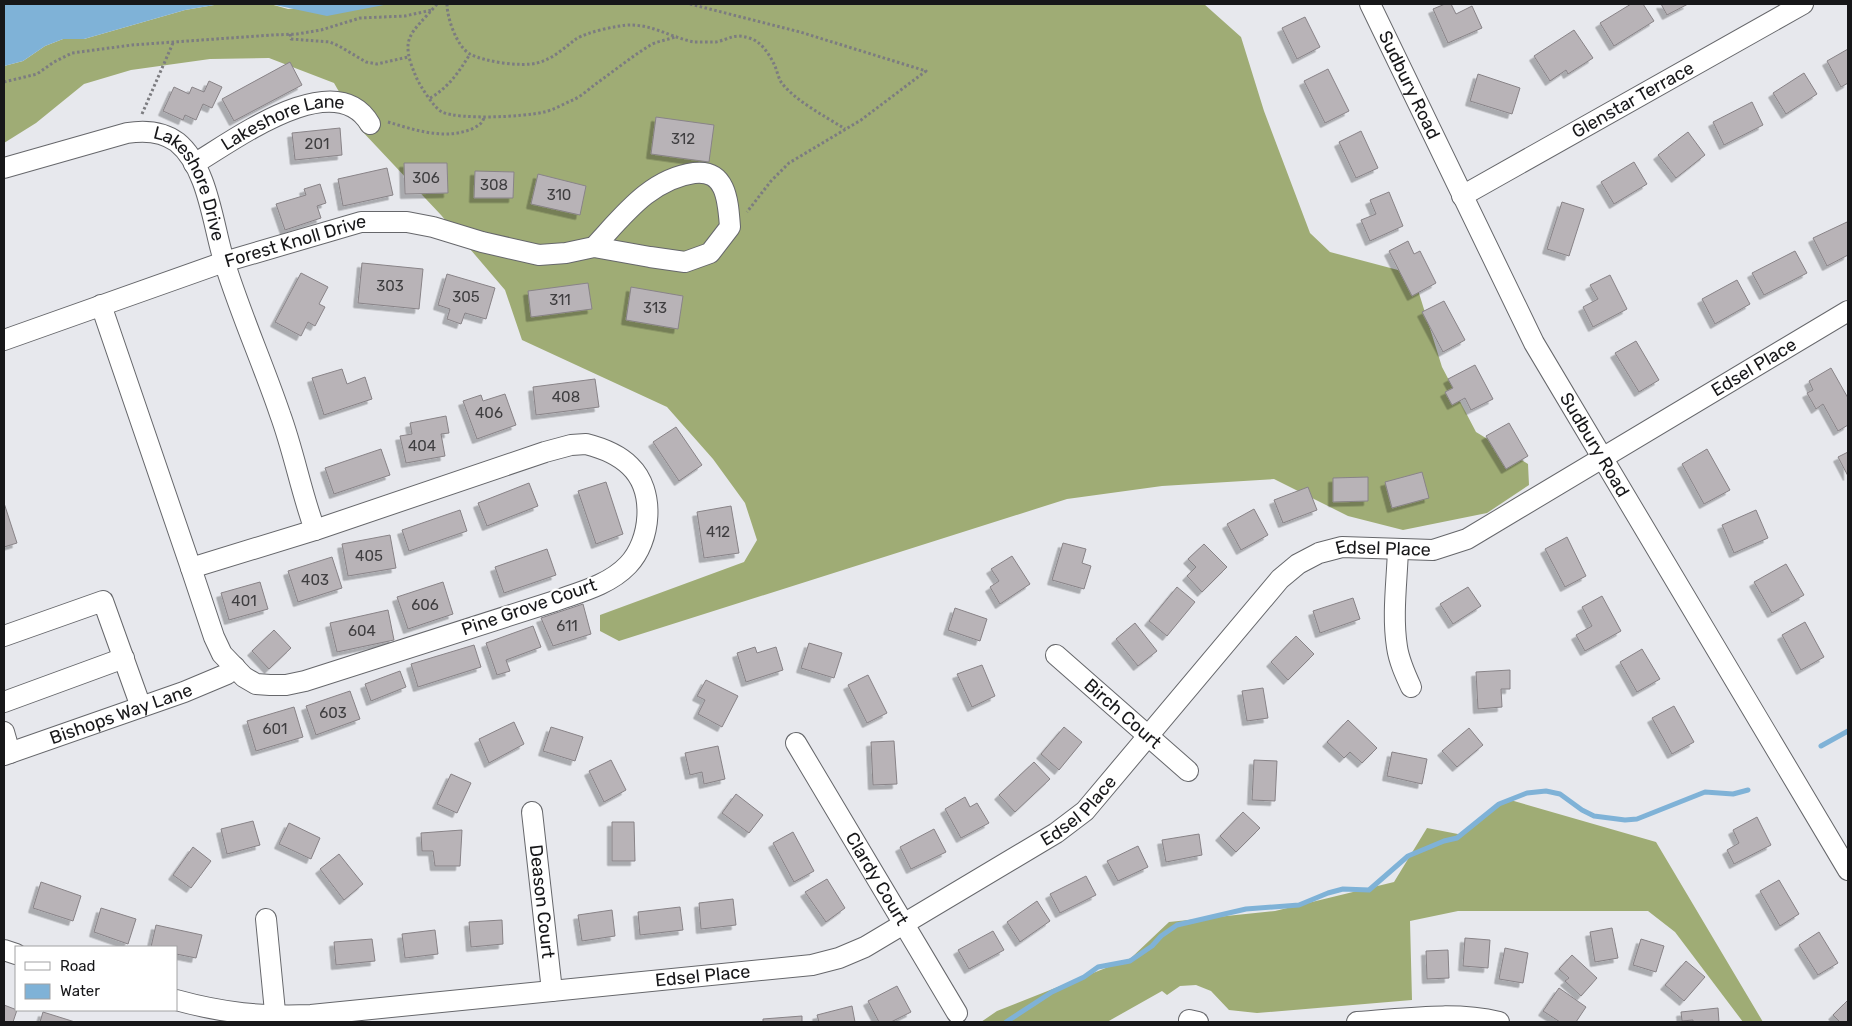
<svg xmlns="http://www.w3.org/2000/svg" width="1852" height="1026" font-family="Rubik,sans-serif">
  <defs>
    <filter id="shadow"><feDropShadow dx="-4.5" dy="4.5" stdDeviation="0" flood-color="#0004"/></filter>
  </defs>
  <rect width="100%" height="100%" fill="#e7e8ed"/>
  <!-- forest -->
  <path fill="#9fac75" d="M220 4H270L288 9 389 4H1204L1241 37 1264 111 1310 233 1330 252 1413 274 1442 367 1476 432 1528 464 1529 485 1487 513 1403 530 1348 516 1274 479 1162 486 1067 499 619 641 600 631V615L744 562 757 540 745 503 713 459 667 407 522 340 505 290 441 215 361 130 334 83 269 58 210 59 131 70 84 84 36 123 4 143V66L23 61 45 46 63 39H84L185 10Z
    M1507 799 1656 842 1763 1022H1743L1675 932 1648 911H1458L1410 921 1412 1000 1257 1013 1229 1010 1211 991 1196 985 1180 986 1167 995 1162 991 1107 1022H981L997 1011 1131 958 1169 922 1275 911 1394 882 1427 828 1463 835Z"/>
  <!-- water -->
  <path fill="#7fb2d7" d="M4 4H220L185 10 84 39H63L45 46 23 61 4 66Z
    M270 4H389L327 16Z"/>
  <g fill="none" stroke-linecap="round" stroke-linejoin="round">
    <!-- stream -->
    <path stroke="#7fb2d7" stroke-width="5" d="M1821 746 1848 731
      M1006 1022 1052 992 1084 977 1098 967 1130 961 1152 946 1161 936 1177 925 1246 909 1299 905 1328 893 1343 889 1369 890 1408 856 1444 841 1457 838 1499 804 1527 793 1546 791 1560 794 1582 810 1594 816 1625 820 1637 819 1705 792 1733 794 1748 790"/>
  </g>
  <!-- building -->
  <path fill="#b8b3b7" stroke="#888387" filter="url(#shadow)" d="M1445 4H1451L1456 14 1472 6 1482 28 1448 43 1433 9Z
    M1631 4H1643L1654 21 1614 46 1600 23Z
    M1661 4H1688L1667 15Z
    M1305 17 1320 47 1297 59 1282 28Z
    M1574 30 1593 58 1568 74 1566 70 1550 81 1534 56Z
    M1848 49V83L1841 87 1827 61Z
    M290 62 302 85 234 121 222 99Z
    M1328 69 1349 111 1325 123 1304 81Z
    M1804 73 1817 94 1786 114 1773 93Z
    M1478 74 1520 88 1512 114 1470 101Z
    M209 81 222 87 212 108 203 104 196 120 185 115 183 120 163 111 174 87 189 94 192 87 204 92Z
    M1752 102 1763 125 1724 145 1713 122Z
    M656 117 714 125 709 162 651 154Z
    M340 128 342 155 295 160 292 133Z
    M1361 131 1378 168 1356 178 1339 142Z
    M1688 132 1705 155 1676 178 1658 155Z
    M1634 162 1647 184 1614 204 1601 182Z
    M404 163H447L448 193 405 194Z
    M387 168 393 195 343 206 338 179Z
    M475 171 514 172 513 198H474Z
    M538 174 586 186 580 215 531 204Z
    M320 184 326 203 317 206 321 218 285 230 276 204 306 195 304 189Z
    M1389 192 1403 226 1370 241 1361 220 1376 214 1370 200Z
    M1562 202 1584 209 1569 256 1547 249Z
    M1847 222 1848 225V255L1827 266 1813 238Z
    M1408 241 1414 254 1420 251 1436 283 1412 296 1389 251Z
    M1795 251 1807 273 1764 295 1752 273Z
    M362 263 423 269 419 309 358 303Z
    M301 273 328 287 319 304 325 307 315 326 308 322 301 336 275 322Z
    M447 274 495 288 486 319 465 313 461 324 447 319 450 309 438 305Z
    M1610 275 1627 309 1593 327 1583 307 1598 299 1590 285Z
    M1737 280 1750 304 1715 324 1702 299Z
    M588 283 592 309 531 317 528 291Z
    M631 287 683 296 678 329 626 320Z
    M1444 301 1465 340 1443 352 1422 312Z
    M1636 341 1659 380 1639 392 1615 353Z
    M1475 365 1493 399 1471 410 1465 398 1452 405 1445 392 1453 388 1448 379Z
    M1831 368 1848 398V425L1838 431 1823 404 1816 409 1807 393 1813 390 1809 381Z
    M342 369 347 384 365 377 372 399 324 415 312 378Z
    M595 379 599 407 536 415 533 387Z
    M505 394 516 425 477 439 463 401 481 395 483 401Z
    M446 416 449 433 441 434 445 456 406 463 400 436 412 434 410 423Z
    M1509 423 1528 456 1506 469 1486 436Z
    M676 427 702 465 679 481 653 442Z
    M381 449 390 475 334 494 325 468Z
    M1707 449 1730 490 1704 504 1682 464Z
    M1848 452V476L1838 457Z
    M1422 472 1429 498 1392 508 1385 482Z
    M1368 477V501L1333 502V478Z
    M606 482 623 534 596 544 578 491Z
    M529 483 538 506 487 526 478 503Z
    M1308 487 1317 510 1283 523 1274 500Z
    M4 503 17 543 4 547Z
    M731 506 739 553 704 558 697 512Z
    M1254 509 1268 535 1241 550 1227 524Z
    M460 510 467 531 409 551 402 530Z
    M1756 510 1768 538 1734 553 1722 525Z
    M390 535 396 568 348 576 342 544Z
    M1567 537 1586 576 1565 587 1545 549Z
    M1063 543 1086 549 1082 563 1091 566 1084 589 1052 580Z
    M1204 544 1227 567 1202 592 1187 576 1196 567 1188 559Z
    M547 549 556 575 504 593 495 567Z
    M1012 556 1030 584 1000 604 990 587 999 581 991 569Z
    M332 557 342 588 298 602 288 571Z
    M1786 564 1804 595 1772 613 1754 582Z
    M260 582 268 609 229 620 221 593Z
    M443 582 453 614 408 629 397 597Z
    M1177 587 1195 602 1167 636 1149 621Z
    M1468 587 1481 606 1453 624 1440 604Z
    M1602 596 1621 631 1585 651 1576 635 1592 626 1582 607Z
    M1353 598 1360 619 1320 633 1313 611Z
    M583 604 591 634 553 646 541 618Z
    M955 608 987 619 980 641 948 630Z
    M388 610 394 640 337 652 330 623Z
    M1805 622 1824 657 1801 670 1782 635Z
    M1135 623 1157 651 1138 666 1116 639Z
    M533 626 541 647 506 660 510 671 497 675 486 643Z
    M274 630 291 648 269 669 252 651Z
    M1296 636 1314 654 1288 680 1271 662Z
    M809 643 842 653 834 678 801 668Z
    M474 645 481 667 418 687 411 664Z
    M755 647 757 653 776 647 783 670 746 682 737 653Z
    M1642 649 1660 679 1637 692 1620 662Z
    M982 665 995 696 972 707 957 674Z
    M1510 670V689H1501L1502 707 1478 709 1476 672Z
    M400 671 406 687 371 701 365 684Z
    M868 675 887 713 867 723 848 685Z
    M706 680 738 696 722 727 698 714 705 700 697 696Z
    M1263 688 1268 718 1247 721 1242 691Z
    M350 691 360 719 316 735 306 706Z
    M1674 706 1694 742 1672 754 1652 718Z
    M294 707 303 737 256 751 247 721Z
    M1348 720 1377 748 1362 763 1350 752 1344 758 1327 742Z
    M514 722 524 744 489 763 479 739Z
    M551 727 583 737 575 761 543 751Z
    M1064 727 1082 742 1059 770 1041 754Z
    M1469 728 1483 745 1457 767 1442 751Z
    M894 741 897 784 873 785 871 742Z
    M718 746 725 779 704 784 702 772 690 775 685 753Z
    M1392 752 1427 759 1422 784 1387 776Z
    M611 760 626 790 604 802 589 771Z
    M1254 760 1277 761 1275 801 1252 800Z
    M1034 762 1050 779 1015 812 999 795Z
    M451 774 471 783 457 813 437 804Z
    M736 794 763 815 749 833 722 813Z
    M965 797 970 807 977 803 989 823 961 838 945 809Z
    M1243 812 1260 828 1236 852 1220 836Z
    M1757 817 1771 845 1734 864 1727 850 1739 843 1733 830Z
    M253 821 260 845 227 854 221 829Z
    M612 822H634L635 861H612Z
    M289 823 320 838 311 859 279 844Z
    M934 829 946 852 911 869 900 847Z
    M462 830 460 866H435L433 851H422L421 833Z
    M793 832 814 871 794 882 773 843Z
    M1199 834 1202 855 1166 862 1162 840Z
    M1138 846 1148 867 1118 881 1107 861Z
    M193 847 211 861 191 888 173 875Z
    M339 854 363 884 344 900 320 869Z
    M1086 876 1096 895 1060 913 1050 894Z
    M827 879 845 908 826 922 805 892Z
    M1779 880 1799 914 1780 926 1760 891Z
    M41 882 81 896 73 921 33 908Z
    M733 899 736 925 701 929 699 903Z
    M1037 901 1050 921 1020 942 1007 922Z
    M680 907 683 930 640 935 638 912Z
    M101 908 136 919 128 944 94 932Z
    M612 910 615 936 582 941 578 915Z
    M502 920 503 944 471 947 469 922Z
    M156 925 202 935 196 958 176 954V947H151Z
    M1612 928 1618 958 1595 962 1590 932Z
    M435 930 438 954 405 958 402 934Z
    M993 931 1004 950 969 969 958 950Z
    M1819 932 1838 963 1818 975 1799 945Z
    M1465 938 1490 940 1488 968 1463 966Z
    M372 939 375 961 336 965 334 942Z
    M1641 939 1664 946 1656 972 1633 965Z
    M1505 948 1528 953 1523 983 1499 979Z
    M1448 950 1449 978 1427 979 1426 951Z
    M1572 955 1597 978 1581 996 1565 981 1569 978 1559 969Z
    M1686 961 1705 977 1684 1001 1665 985Z
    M897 986 911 1012 891 1022H879L868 1001Z
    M1559 988 1586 1007 1576 1022H1560L1543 1011Z
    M1848 1000V1022H1840L1833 1015Z
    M4 1005 17 1010 13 1022H4Z
    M852 1006 855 1022H819L817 1015Z
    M1718 1008 1719 1022H1693V1020L1682 1021 1681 1012Z
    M43 1012 75 1022H40Z
    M802 1016V1022H763V1019Z"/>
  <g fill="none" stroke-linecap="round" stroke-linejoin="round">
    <!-- minor casing -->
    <g stroke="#66676b" stroke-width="22">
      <g id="minor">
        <path id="s1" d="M1370 4 1534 343 1848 870"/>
        <path id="s2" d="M194 164C233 141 335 64 370 124"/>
        <path id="s3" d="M4 168 127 133C145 130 162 131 177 142 209 168 213 228 225 264 241 315 263 364 280 414 294 452 301 492 315 530"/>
        <path id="s4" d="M1462 196 1803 4"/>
        <path d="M101 305 191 568"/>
        <path id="s5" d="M4 340 224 262 361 222H407L433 227 482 242 539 255 566 253 594 247 650 257 685 262 710 253 730 227C728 202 727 169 694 173 650 179 623 216 594 247"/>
        <path d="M586 444C602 448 618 454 630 466 656 491 651 541 628 565 609 585 580 592 555 601L305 681 286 685H270L256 684 244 677 222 654 214 637 191 568 315 530 545 452 571 445Z"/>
        <path d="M1398 549C1397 581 1392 615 1397 647 1399 661 1405 674 1411 687"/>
        <path d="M4 636 103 601 141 707"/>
        <path id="s6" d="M1056 655 1188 771"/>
        <path d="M4 702 124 658"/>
        <path d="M4 732 10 753"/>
        <path id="s7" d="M796 743 957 1013"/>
        <path id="s8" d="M4 755 184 692 227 674 235 667"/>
        <path id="s9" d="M532 812 552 991"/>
        <path d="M266 919 276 1022"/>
        <path d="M4 950 16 954"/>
        <path id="s10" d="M176 1000C223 1013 262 1017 311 1015L812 965 839 958 865 947 1056 833 1085 811 1280 579 1298 564 1319 553 1342 547 1433 550 1467 539 1848 311"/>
        <path d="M1189 1020 1198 1022"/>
        <path d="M1357 1022C1404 1019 1453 1011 1499 1022"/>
      </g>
    </g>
    <!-- path -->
    <path stroke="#7c7c80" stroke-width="3" stroke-dasharray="2.5 2.5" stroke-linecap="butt" d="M437 4C411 35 398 36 417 79 421 87 434 108 442 112 460 120 523 117 544 112 554 110 565 103 575 99 583 95 590 88 597 83 614 71 631 57 649 46 656 41 669 40 677 36
      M447 4C447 18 457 47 470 54 485 62 521 67 537 63 553 59 564 48 576 39 587 32 618 25 631 25 653 25 673 38 694 42 698 42 713 42 716 42 730 39 734 33 749 38 761 41 769 54 774 64 777 70 778 77 781 82 795 101 825 116 845 129
      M690 4 800 32 926 71 861 120 789 163 771 181 747 212
      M290 34 291 39 330 42 339 46 366 62 377 64 408 57
      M4 82 37 74 54 62 72 53 132 45 272 35 297 34 321 30 360 18 405 16 432 10
      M430 98C448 88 459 72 470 54
      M142 114 173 43
      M388 122C415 130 446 141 474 128 479 125 483 123 484 117"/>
    <!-- minor -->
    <use href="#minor" stroke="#fff" stroke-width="20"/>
  </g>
  <g text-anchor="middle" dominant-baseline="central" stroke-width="4.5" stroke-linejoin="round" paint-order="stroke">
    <!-- number labels -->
    <g font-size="15" fill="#3f3e40">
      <text x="683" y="139">312</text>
      <text x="317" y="144">201</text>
      <text x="426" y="178">306</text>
      <text x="494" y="185">308</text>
      <text x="559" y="195">310</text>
      <text x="390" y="286">303</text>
      <text x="466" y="297">305</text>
      <text x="560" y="300">311</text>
      <text x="655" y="308">313</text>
      <text x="566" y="397">408</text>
      <text x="489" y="413">406</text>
      <text x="422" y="446">404</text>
      <text x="718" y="532">412</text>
      <text x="369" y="556">405</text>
      <text x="315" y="580">403</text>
      <text x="244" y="601">401</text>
      <text x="425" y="605">606</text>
      <text x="567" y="626">611</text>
      <text x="362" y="631">604</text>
      <text x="333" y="713">603</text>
      <text x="275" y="729">601</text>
    </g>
    <!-- street labels -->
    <g font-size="18" fill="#171719" stroke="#fff">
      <text stroke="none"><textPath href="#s1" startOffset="90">Sudbury Road</textPath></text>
      <text stroke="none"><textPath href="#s4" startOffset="196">Glenstar Terrace</textPath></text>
      <text stroke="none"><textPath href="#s2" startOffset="100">Lakeshore Lane</textPath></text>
      <text stroke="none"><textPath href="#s3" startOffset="222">Lakeshore Drive</textPath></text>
      <text stroke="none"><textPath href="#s5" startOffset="308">Forest Knoll Drive</textPath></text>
      <text stroke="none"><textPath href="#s10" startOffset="1790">Edsel Place</textPath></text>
      <text stroke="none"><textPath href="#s1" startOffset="495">Sudbury Road</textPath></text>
      <text stroke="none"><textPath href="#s10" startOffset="1370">Edsel Place</textPath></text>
      <text transform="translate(529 607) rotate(-19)">Pine Grove Court</text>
      <text stroke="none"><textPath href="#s6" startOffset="89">Birch Court</textPath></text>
      <text stroke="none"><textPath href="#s8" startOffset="124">Bishops Way Lane</textPath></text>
      <text stroke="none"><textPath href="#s10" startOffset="950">Edsel Place</textPath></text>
      <text stroke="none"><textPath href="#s7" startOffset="158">Clardy Court</textPath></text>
      <text stroke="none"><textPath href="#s9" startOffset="90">Deason Court</textPath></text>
      <text stroke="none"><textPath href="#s10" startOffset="530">Edsel Place</textPath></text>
    </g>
  </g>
  <!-- border -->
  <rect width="1852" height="1026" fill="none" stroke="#171719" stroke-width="10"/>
  <!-- legend -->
  <rect x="15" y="946" width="162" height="65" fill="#ffffff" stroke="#a2a2a3"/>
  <rect x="25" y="962" width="25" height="8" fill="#ffffff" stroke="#a2a2a3"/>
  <text x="60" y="971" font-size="15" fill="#171719">Road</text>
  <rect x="25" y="984" width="25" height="15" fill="#7fb2d7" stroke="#a2a2a3"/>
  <text x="60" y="996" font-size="15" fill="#171719">Water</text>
</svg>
